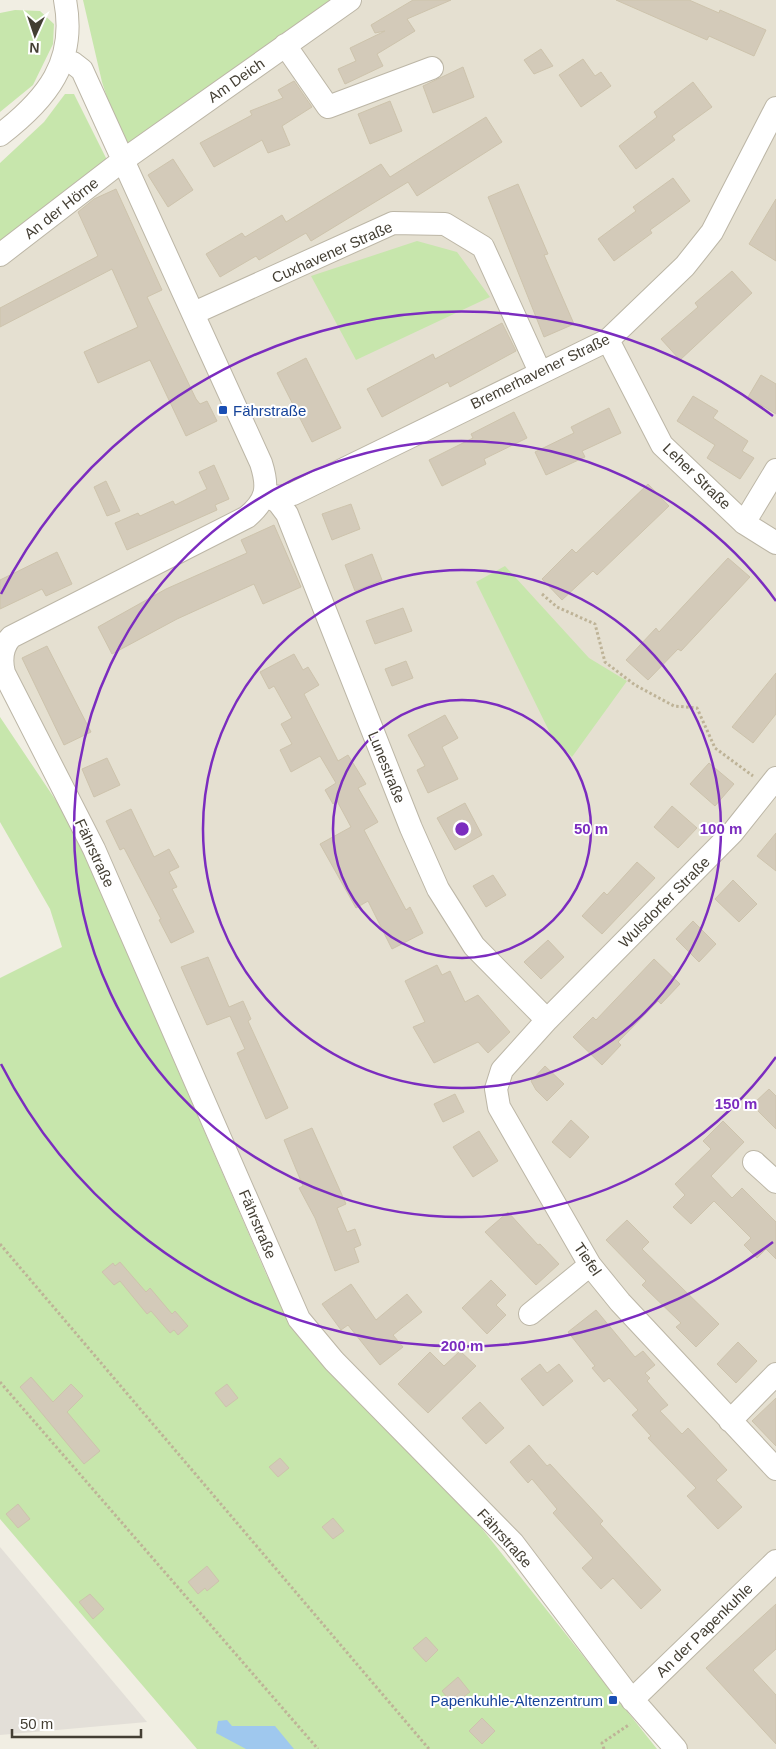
<svg xmlns="http://www.w3.org/2000/svg" width="776" height="1749" font-family="Helvetica,sans-serif">
  <rect width="100%" height="100%" fill="#f1eee3"/>
  <!-- residential -->
  <path fill="#e5e0d1" d="M363 0H776V1749H684L338 1355 298 1303 125 902 17 673 0 656V264L132 162Z"/>
  <!-- industrial -->
  <path fill="#e3dfd8" d="M0 1547 147 1722 0 1735Z"/>
  <!-- green -->
  <path fill="#c7e6ac" d="M83 0H337L135 145 122 143 102 82Z
    M15 10 40 11 54 24 53 44 33 85 0 112V13Z
    M65 94H74L109 164 0 248V163L44 122Z
    M417 241 457 252 490 297 356 360 311 276Z
    M505 566 589 658 627 681 572 757 551 735 476 582Z
    M0 717 71 823 267 1276 305 1340 468 1511 657 1749H197L0 1519V978L62 947 50 909 0 822Z"/>
  <!-- water -->
  <path fill="#9fc8ee" d="M227 1720 232 1726H275L294 1749H246L216 1733 218 1721Z"/>
  <!-- building -->
  <path fill="#d3cab9" stroke="#cdc3ac" d="M413 0H451L407 19 415 31 377 54 383 66 345 84 338 69 356 61 350 48 385 31 375 33 371 25Z
    M616 0H689L719 13 720 10 766 30 754 56 709 36 707 40Z
    M541 49 553 66 534 74 524 60Z
    M583 59 595 76 601 72 611 86 581 107 559 75Z
    M463 67 474 97 433 113 423 86Z
    M294 81 312 107 282 126 290 145 268 153 262 140 214 167 200 143 252 115 250 111 283 98 278 90Z
    M693 82 712 107 672 136 675 140 636 169 619 146 657 117 654 112Z
    M390 101 402 131 370 144 358 114Z
    M486 117 502 142 417 196 408 182 311 241 306 233 259 260 256 256 220 277 206 254 242 233 245 237 282 215 286 222 381 164 390 177Z
    M173 159 193 190 168 207 148 175Z
    M673 178 690 201 650 230 652 233 614 261 598 239 636 211 633 207Z
    M518 184 548 254 544 255 574 324 544 337 488 197Z
    M116 189 162 290 147 297 196 399 200 404 207 401 217 421 186 436 150 360 98 383 84 352 138 327 112 269 0 327V308L98 256 78 212 94 199Z
    M776 199V261L749 244Z
    M732 271 752 293 680 360 661 339 698 307 695 303Z
    M502 323 516 351 450 387 448 382 382 417 367 389 433 354 435 359Z
    M306 358 341 428 312 442 277 373Z
    M761 375 776 384V414L748 397Z
    M693 396 718 411 713 418 748 441 742 451 754 458 740 479 707 458 715 445 677 421Z
    M609 408 621 433 582 451 585 457 546 475 535 452 574 433 571 427Z
    M514 412 527 438 484 459 486 464 442 486 429 460 473 438 471 434Z
    M214 465 229 499 215 505 217 510 127 550 115 523 138 513 140 516 173 501 175 505 207 489 199 472Z
    M106 481 120 511 107 516 94 487Z
    M648 484 669 506 597 575 593 571 562 600 542 579 572 549 576 553Z
    M351 504 360 529 332 540 322 514Z
    M274 525 301 587 263 604 254 584 177 619 112 654 98 627 166 589 247 553 241 540Z
    M57 552 72 584 46 596 42 589 0 609V580Z
    M372 554 382 580 355 591 345 565Z
    M728 558 750 577 681 651 678 649 648 680 626 660 656 628 659 632Z
    M403 608 412 631 375 644 366 621Z
    M47 646 91 732 64 745 22 658Z
    M294 654 303 670 308 667 319 685 304 694 338 761 348 755 366 784 358 788 378 822 364 830 406 910 410 907 423 933 392 949 368 901 356 908 320 844 351 827 337 801 333 804 325 790 336 783 320 756 291 772 280 750 292 744 281 724 292 718 274 686 269 689 260 672Z
    M406 661 413 678 392 686 385 669Z
    M776 673V714L753 743 732 727Z
    M445 715 458 738 442 747 458 779 428 793 417 770 425 766 408 735Z
    M107 758 120 785 94 797 82 769Z
    M709 763 734 784 715 806 690 784Z
    M465 803 482 835 455 850 437 818Z
    M672 806 697 828 678 848 654 827Z
    M131 809 154 857 169 849 179 867 169 872 177 887 172 889 194 932 171 943 159 920 161 919 124 848 120 850 106 821Z
    M776 833V871L757 856Z
    M637 862 655 878 602 934 582 916 604 892 607 895Z
    M493 875 506 895 486 907 473 886Z
    M733 880 757 904 739 922 715 899Z
    M693 921 716 944 699 962 676 939Z
    M548 940 564 957 541 979 524 962Z
    M208 957 229 1007 243 1001 251 1019 248 1021 288 1108 266 1119 237 1053 245 1049 230 1016 207 1025 181 967Z
    M654 959 680 984 661 1004 658 1001 618 1042 621 1045 602 1065 573 1037 593 1017 596 1020Z
    M437 965 442 975 450 971 465 1002 478 995 510 1032 488 1053 478 1042 434 1063 413 1027 425 1022 405 981Z
    M545 1066 564 1084 547 1101 536 1090 531 1081Z
    M769 1089 776 1096V1129L752 1105Z
    M455 1094 464 1112 443 1122 434 1104Z
    M571 1120 589 1137 570 1158 552 1142Z
    M723 1121 744 1142 711 1176 732 1198 742 1188 776 1222V1259L766 1249 757 1258 744 1245 751 1238 714 1201 691 1224 673 1207 685 1195 675 1184 711 1149 703 1141Z
    M312 1128 346 1204 337 1208 347 1232 355 1229 361 1245 354 1248 359 1262 335 1271 315 1218 299 1188 303 1186 284 1140Z
    M479 1131 498 1161 473 1177 453 1147Z
    M508 1212 538 1245 540 1244 559 1264 536 1285 485 1232Z
    M627 1220 649 1242 642 1249 719 1324 696 1347 676 1327 681 1323 642 1285 646 1281 606 1240Z
    M120 1262 146 1292 150 1288 172 1314 175 1311 188 1326 178 1335 174 1330 170 1333 151 1311 147 1314 120 1281 114 1285 102 1272 113 1263 115 1266Z
    M491 1280 506 1295 496 1305 506 1315 487 1334 462 1308Z
    M351 1284 376 1320 407 1294 422 1312 393 1335 403 1347 380 1365 348 1325 341 1330 322 1304Z
    M596 1310 635 1357 643 1351 655 1365 645 1373 650 1378 647 1381 668 1405 660 1411 682 1434 688 1428 727 1470 716 1480 742 1507 718 1529 687 1496 696 1488 648 1438 651 1436 632 1415 638 1410 609 1378 604 1382 592 1368 595 1366 568 1332Z
    M738 1342 757 1361 736 1383 717 1364Z
    M460 1351 476 1366 428 1413 398 1384 430 1352 444 1366Z
    M540 1364 547 1373 559 1364 573 1381 543 1406 521 1379Z
    M31 1377 53 1402 71 1384 83 1396 67 1412 100 1451 84 1464 20 1387Z
    M227 1384 238 1398 226 1407 215 1393Z
    M776 1398V1446L752 1421Z
    M480 1402 504 1428 486 1444 462 1418Z
    M529 1445 547 1466 550 1464 576 1492 603 1521 600 1524 661 1590 641 1609 613 1578 601 1589 582 1568 593 1558 553 1513 557 1509 532 1479 528 1483 510 1462Z
    M280 1458 289 1468 278 1477 269 1467Z
    M18 1504 30 1519 18 1528 6 1514Z
    M333 1518 344 1531 333 1539 322 1527Z
    M207 1566 219 1581 207 1591 205 1588 198 1594 188 1582Z
    M90 1594 104 1609 93 1619 79 1602Z
    M776 1604V1649L753 1670 776 1695V1744L706 1668Z
    M426 1637 438 1650 426 1662 413 1648Z
    M458 1677 470 1692 453 1705 442 1691Z
    M482 1718 495 1731 482 1744 469 1731Z"/>
  <g fill="none" stroke-linecap="round" stroke-linejoin="round">
    <!-- minor casing -->
    <g stroke="#bcb6a6" stroke-width="24">
      <path id="minor" d="M285 45 328 107 432 68
        M63 60 73 63 82 70 261 463C269 488 267 500 247 517L11 637C2 647 1 661 4 673L94 849 299 1319 334 1361 513 1543 625 1691 676 1749
        M0 135C47 99 77 62 65 0
        M0 255 122 161 350 0
        M194 313 393 223 445 224 483 247 540 372
        M608 340 662 445 744 523 776 543
        M265 495 280 497 293 494 608 340 685 266 712 232 776 108
        M265 495 278 502 287 514 411 828 438 889 474 946 547 1020
        M744 523 776 470
        M776 778 733 832 547 1020 502 1070 496 1089 499 1107 590 1265 620 1302 776 1469
        M754 1162 776 1182
        M530 1314 590 1265
        M730 1421 776 1374
        M632 1700 776 1561"/>
    </g>
    <!-- path -->
    <path stroke="#beb397" stroke-width="3" stroke-dasharray="2.5 2.5" stroke-linecap="butt" d="M542 594 557 607 595 624 605 662 635 685 674 706 697 708 715 748 753 776
      M0 1244 429 1749
      M0 1382 318 1749
      M604 1749 602 1743 630 1724"/>
    <!-- minor -->
    <use href="#minor" stroke="#fff" stroke-width="22"/>
  </g>
  <!-- distance rings -->
  <g fill="none" stroke="#7b2cbf" stroke-width="2.5">
    <circle cx="462" cy="829" r="129"/>
    <circle cx="462" cy="829" r="259"/>
    <path d="M776 1057A388 388 0 1 1 776 601"/>
    <path d="M773 1242A517 517 0 0 1 1 1064M1 594A517 517 0 0 1 773 416"/>
  </g>
  <!-- markers -->
  <g fill="#1a4fb4" stroke="#fff" stroke-width="2">
    <rect x="218" y="405" width="10" height="10" rx="2.5"/>
    <rect x="608" y="1695" width="10" height="10" rx="2.5"/>
  </g>
  <g text-anchor="middle" dominant-baseline="central" stroke-width="4" stroke-linejoin="round" paint-order="stroke">
    <!-- street labels -->
    <g font-size="15" fill="#433e33" stroke="#fff">
      <text transform="translate(236 80) rotate(-35)">Am Deich</text>
      <text transform="translate(61 208) rotate(-38)">An der Hörne</text>
      <text transform="translate(332 252) rotate(-24)">Cuxhavener Straße</text>
      <text transform="translate(540 371) rotate(-26)">Bremerhavener Straße</text>
      <text transform="translate(697 476) rotate(44)">Leher Straße</text>
      <text transform="translate(387 767) rotate(68)">Lunestraße</text>
      <text transform="translate(95 853) rotate(65)">Fährstraße</text>
      <text transform="translate(664 902) rotate(-45)">Wulsdorfer Straße</text>
      <text transform="translate(258 1224) rotate(67)">Fährstraße</text>
      <text transform="translate(588 1259) rotate(56)">Tiefel</text>
      <text transform="translate(505 1538) rotate(48)">Fährstraße</text>
      <text transform="translate(704 1630) rotate(-44)">An der Papenkuhle</text>
    </g>
    <!-- transit labels -->
    <g font-size="15" fill="#164399" stroke="#fff" text-anchor="start">
      <text x="233" y="410">Fährstraße</text>
      <text x="603" y="1700" text-anchor="end">Papenkuhle-Altenzentrum</text>
    </g>
  </g>
  <circle cx="462" cy="829" r="8" fill="#7b2cbf" stroke="#fff" stroke-width="2.5"/>
  <g font-size="15" text-anchor="middle" font-weight="bold" fill="#7b2cbf" stroke="#fff" stroke-width="4" stroke-linejoin="round" paint-order="stroke">
    <text x="591" y="834">50 m</text>
    <text x="721" y="834">100 m</text>
    <text x="736" y="1109">150 m</text>
    <text x="462" y="1351">200 m</text>
  </g>
  <!-- north arrow -->
  <g transform="translate(35 35) rotate(183)" stroke="#ffffff" stroke-width="4" paint-order="stroke">
  <path d="M0-4L9 19L0 12L-9 19Z" fill="#433e33"/>
  <text y="-8" font-size="14" font-weight="bold" text-anchor="middle" fill="#433e33">N</text>
  </g>
  <!-- scale -->
  <path d="M12 1729v8h129v-8" fill="none" stroke="#433e33" stroke-width="2.5"/>
  <text x="20" y="1729" font-size="15" fill="#433e33" stroke="#ffffff" stroke-width="4" paint-order="stroke">50 m</text>
</svg>
